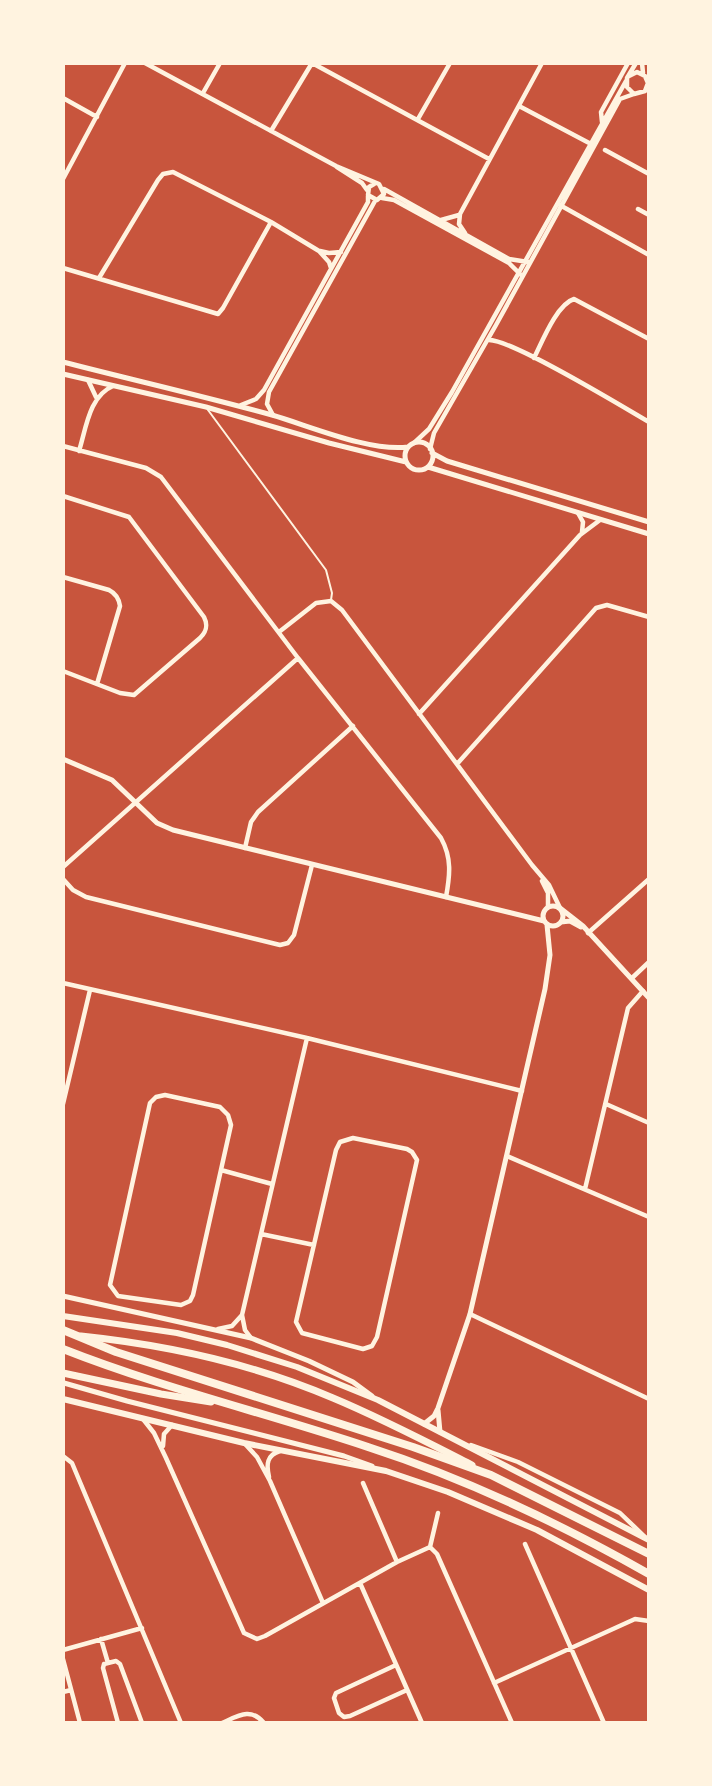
<svg xmlns="http://www.w3.org/2000/svg" width="712" height="1786" font-family="'Times New Roman',serif">
  <rect width="100%" height="100%" fill="#c8553d"/>
  <g fill="none" stroke-linecap="round" stroke-linejoin="round">
    <!-- service -->
    <path stroke="#fff3e0" stroke-width="2" d="M208 410 326 570 332 593 331 600"/>
    <!-- minor -->
    <path stroke="#fff3e0" stroke-width="4.5" d="M145 63 336 166 379 184 384 194 377 200 368 195 369 187 374 184
      M312 63 489 159
      M642 63 643 73
      M629 76 637 72 645 76 648 83 645 91 634 94 627 87V78L636 63
      M203 93 220 63
      M63 98 97 117
      M519 106 591 144
      M418 119 450 63
      M602 122 601 112 628 63
      M271 131 312 63
      M605 150 649 174
      M337 167 362 183 367 190
      M63 179 125 63
      M384 189 509 259 528 262
      M382 198 394 200 509 263 520 274
      M558 204 649 255
      M638 209 649 215
      M441 220 459 215
      M465 233 459 224 460 214 542 63
      M320 251 329 253 341 252
      M63 268 218 314 223 308 271 222
      M99 278 158 180 163 174 173 172 271 222 319 251 329 262 331 268
      M488 340C510 338 623 407 649 422
      M534 358C542 342 557 304 574 299L649 339
      M88 380 96 397
      M241 405 256 399 264 390 368 202V196
      M273 415 267 404 269 392 375 201
      M414 443 429 429 452 392 626 81
      M63 446 146 468 161 477 298 658 441 838C452 858 450 875 446 897
      M430 449 434 433 496 325 620 99 634 94
      M79 451C86 429 89 396 113 386
      M63 496 129 517 204 617C208 625 207 631 200 638L134 695 120 693 63 671
      M578 513 583 522 582 532
      M63 577 109 590C115 593 119 599 120 606L97 684
      M279 632 316 603 331 601 342 610 532 865 549 885 560 908
      M419 714 580 535 600 520
      M457 764 596 608 607 605 649 617
      M245 848 251 822 258 812 353 726
      M63 867 298 658
      M63 879 73 890 86 897 280 945 288 943 294 935 312 865
      M542 881 548 893V907
      M588 933 649 879
      M632 978 649 962
      M63 983 307 1038 522 1091
      M165 1095 220 1107 228 1115 231 1125 193 1295 190 1301 181 1305 118 1296 110 1285 150 1103 156 1097Z
      M63 1104 90 990
      M606 1104 649 1123
      M353 1138 407 1149 412 1152 417 1160 377 1337 372 1346 363 1349 302 1333 296 1322 336 1150 340 1142Z
      M507 1156 649 1217
      M221 1170 272 1184
      M585 1189 628 1008 643 991
      M261 1234 314 1245
      M470 1314 649 1399
      M218 1329 232 1326 242 1315
      M251 1338 245 1330 242 1315 307 1038
      M143 1419 154 1433 166 1458 244 1633 257 1639 265 1636 397 1562 430 1547 437 1554 512 1723
      M246 1445 257 1457 270 1481 323 1603
      M471 1445 518 1462 620 1513 644 1536
      M163 1446 164 1434 172 1425
      M63 1456 72 1463 181 1723
      M269 1477C266 1464 267 1455 280 1451
      M363 1483 397 1562
      M525 1544 604 1723
      M430 1547 438 1513
      M360 1583 422 1723
      M101 1639 108 1663
      M63 1650 142 1628
      M63 1659 80 1723
      M396 1665 336 1693 334 1698 339 1713 344 1717 350 1716 407 1690
      M494 1683 635 1619 649 1621
      M63 1692 71 1690
      M118 1723 103 1668 104 1664 116 1661 120 1664 142 1723
      M222 1723C238 1716 251 1707 264 1723"/>
    <!-- tertiary -->
    <path stroke="#fff3e0" stroke-width="5" d="M63 362C133 380 203 396 272 415 310 426 370 452 408 447
      M63 374 206 407 329 443 406 462
      M405 456a14 14 0 1 1 28 0a14 14 0 1 1-28 0Z
      M432 453 447 461 649 522
      M428 467 649 534
      M63 759 112 780 157 823 173 830 544 921
      M543 916a10 10 0 1 1 20 0a10 10 0 1 1-20 0Z
      M560 908 583 926 649 998
      M561 922 570 921 581 927
      M63 1296 251 1338 309 1361 353 1382 372 1396
      M64 1383 127 1401 344 1456 372 1466
      M438 1410 440 1432
      M424 1424 434 1416 438 1408 470 1314 545 989 550 955 547 925"/>
    <!-- secondary -->
    <path stroke="#fff3e0" stroke-width="6" d="M63 1316 177 1333 227 1345 297 1367 378 1400 649 1540
      M63 1399 244 1443 386 1471 448 1492 537 1530 649 1590"/>
    <!-- primary -->
    <path stroke="#fff3e0" stroke-width="7" d="M81 1336C167 1345 254 1364 333 1398 381 1418 427 1442 472 1465
      M63 1373 161 1394 211 1402"/>
    <!-- motorway -->
    <path stroke="#fff3e0" stroke-width="8" d="M63 1330 116 1352 413 1447 491 1475 649 1554
      M63 1349C162 1388 266 1413 368 1447 467 1479 559 1523 649 1574"/>
  </g>
  <!-- border -->
  <rect width="712" height="1786" fill="none" stroke="#fff3e0" stroke-width="130"/>
</svg>
